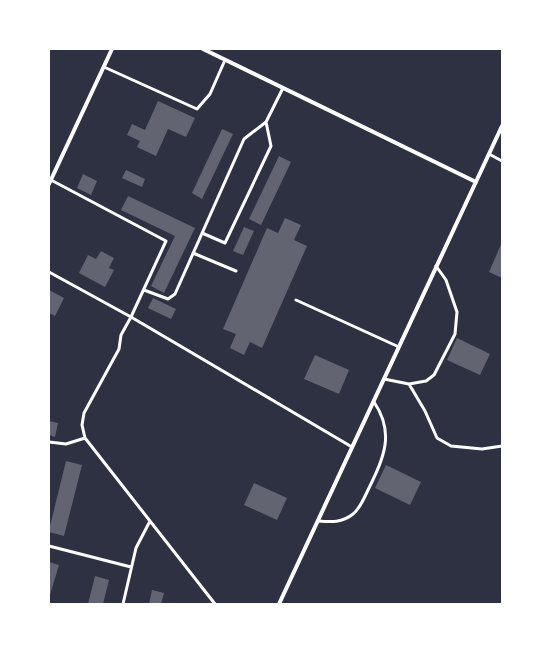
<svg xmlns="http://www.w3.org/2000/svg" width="551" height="653" font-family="'Alegreya Sans',sans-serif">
  <rect width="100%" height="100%" fill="#2d3142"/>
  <!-- building -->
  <path fill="#626471" d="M158 101 195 118 186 137 168 129 156 156 137 147 140 141 127 135 132 124 145 130Z
    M222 129 233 134 202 199 192 193Z
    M279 156 291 162 261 225 249 219Z
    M126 170 145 179 142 187 122 178Z
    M83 174 97 181 91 195 77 188Z
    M128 196 195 228 164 293 151 286 175 236 121 210Z
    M285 218 301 225 294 240 307 246 262 348 250 342 244 355 230 348 236 334 223 329 267 228 278 233Z
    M244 227 254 231 243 255 233 251Z
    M502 242V278L489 272Z
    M101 251 114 258 109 268 114 270 105 287 79 273 88 255 96 259Z
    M49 290 64 298 55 316 49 313Z
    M153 298 176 309 171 319 148 308Z
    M457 338 490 354 480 375 447 360Z
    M315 355 349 370 339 394 304 379Z
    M49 421 58 423 55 437 49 435Z
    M66 461 82 465 64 536 49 532V530Z
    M386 465 421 482 410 505 375 488Z
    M254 483 287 498 277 520 244 505Z
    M49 562 59 565 49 598Z
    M95 576 109 580 103 604H88Z
    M152 590 164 593 161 604H149Z"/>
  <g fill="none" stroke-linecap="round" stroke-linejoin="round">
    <!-- service -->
    <path stroke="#fff" stroke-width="3" d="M104 67 197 109 210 94 225 60
      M489 154 502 161
      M51 180 166 241 131 317 121 335 119 349 84 413 82 425 85 438 215 604
      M202 233 225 243 271 146 266 122
      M193 253 236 271
      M49 272 131 317 352 447
      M144 290 168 299 175 294 244 139 266 122 283 88
      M296 300 399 347
      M384 379 409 384 426 381 434 375 455 334 457 312 446 280 436 266
      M409 384 425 411 437 438 451 446 482 449 502 446
      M49 442 66 444 85 438
      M318 521C331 522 342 523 353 514 360 509 365 496 369 488 384 457 395 433 374 402
      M49 546 131 567
      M123 604 136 548 150 521"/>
    <!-- minor -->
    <path stroke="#fff" stroke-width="4" d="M203 49 476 182
      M49 184 112 49
      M279 604 502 126"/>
  </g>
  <!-- border -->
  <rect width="551" height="653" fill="none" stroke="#ffffff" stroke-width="100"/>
</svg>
